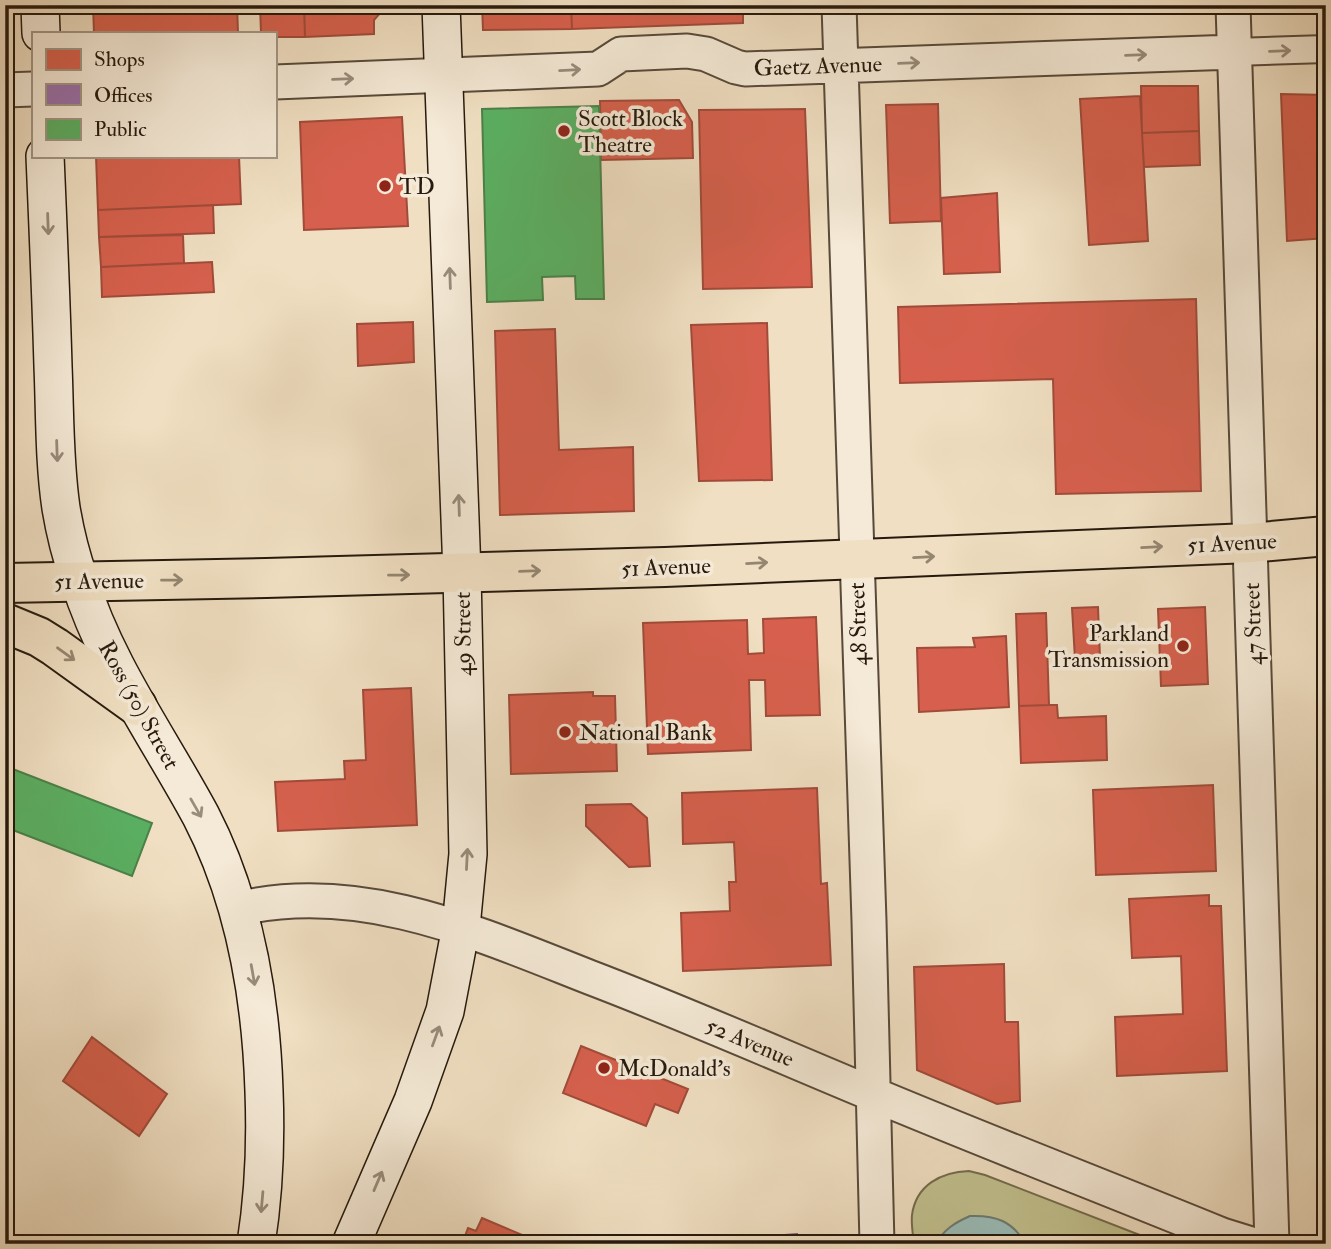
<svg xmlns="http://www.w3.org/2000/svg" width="1331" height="1249" font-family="'IM FELL Double Pica',serif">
  <rect width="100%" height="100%" fill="#f0dfc2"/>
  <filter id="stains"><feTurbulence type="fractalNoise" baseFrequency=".00286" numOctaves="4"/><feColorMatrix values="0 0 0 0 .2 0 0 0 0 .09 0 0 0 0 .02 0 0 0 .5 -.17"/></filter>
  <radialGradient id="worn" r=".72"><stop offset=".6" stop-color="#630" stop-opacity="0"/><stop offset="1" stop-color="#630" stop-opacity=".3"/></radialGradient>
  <!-- green -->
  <path fill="#c1c08e" stroke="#746c4e" stroke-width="2" d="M969 1171 985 1175 1163 1244H914C913 1235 911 1224 912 1215 916 1185 941 1172 969 1171Z"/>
  <!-- water -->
  <path fill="#9abcb7" stroke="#6c7b73" stroke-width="2" d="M970 1216C996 1215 1012 1221 1026 1244H935C945 1229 954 1223 970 1216Z"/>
  <!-- shops -->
  <path fill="#d6604d" stroke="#a14b3a" stroke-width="2" d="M93 5H237L238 33H94Z
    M260 5H304L305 37H275V33H261Z
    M304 5H387L374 20V34L305 37Z
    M482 5H571L572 29 483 30Z
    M571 5H743V23L572 29Z
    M986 5H1079V12L986 14Z
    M1141 86H1198L1199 131 1142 133Z
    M1281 94 1326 95V238L1287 241Z
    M1140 96 1148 241 1089 245 1080 99Z
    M679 100 692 122 693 158 601 160 600 101Z
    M938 104 941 221 890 223 886 105Z
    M805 109 812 287 703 289 699 110Z
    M402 117 408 226 304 230 300 122Z
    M1199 131 1200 165 1144 167 1142 133Z
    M96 156H239L241 204 98 210Z
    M997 193 1000 272 944 274 941 198Z
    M213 205 214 233 99 237 98 210Z
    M183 235 184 263 101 267 99 237Z
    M212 262 214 292 102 297 101 267Z
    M1196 299 1201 491 1056 494 1053 379 900 383 898 307Z
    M413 322 414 362 358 366 357 324Z
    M767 323 772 480 699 481 691 325Z
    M555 329 559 450 633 447 634 511 500 515 495 331Z
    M1098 607 1100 658 1075 659 1072 608Z
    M1205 607 1208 684 1161 686 1158 609Z
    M1046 613 1049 705 1019 706 1016 614Z
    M816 617 820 715 766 716 765 680H749L751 750 648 754 643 623 747 620 748 654 764 653 763 619Z
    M1006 636 1009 707 919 712 917 648 975 647 973 638Z
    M411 688 417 825 278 831 275 782 345 779 344 761 366 760 363 690Z
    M593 692V696H615L617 771 511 774 509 695Z
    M1049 705H1057L1058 718 1106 716 1107 760 1021 763 1019 706Z
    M1213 785 1216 871 1096 875 1093 790Z
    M817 788 821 884 827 883 831 965 683 971 681 913 730 911 729 882H736L734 842 683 844 682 793Z
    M631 804 647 818 650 866 629 867 586 826V805Z
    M1209 895V906H1221L1227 1071 1117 1076 1115 1017 1183 1014 1181 956 1132 958 1129 899Z
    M1004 964 1005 1022H1018L1020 1101 997 1104 917 1070 914 967Z
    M92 1037 167 1094 139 1136 63 1081Z
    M581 1046 688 1089 678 1113 655 1104 646 1126 563 1093Z
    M482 1218 527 1237 523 1243 525 1244H462L468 1228 476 1231Z"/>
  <!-- offices -->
  <path fill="#9970ab" stroke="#76567c" stroke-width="2" d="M797 1234V1244H772V1236Z"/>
  <!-- public -->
  <path fill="#5aae61" stroke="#4a8148" stroke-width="2" d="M599 106 604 299H576L575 276 542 277 543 300 487 302 482 109Z
    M5 766 152 823 132 876 5 827Z"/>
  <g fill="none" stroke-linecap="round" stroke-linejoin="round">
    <!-- minor casing -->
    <g stroke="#584a3a" stroke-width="30">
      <path id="minor" d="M1235 52 1326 49"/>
    </g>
    <!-- tertiary casing -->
    <g stroke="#584a3a" stroke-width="37">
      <path id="tertiary" d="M839 5 869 921 877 1244
        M1233 5 1272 1244
        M275 82 598 69 621 54 687 51 706 54 736 67 745 69 1235 52
        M5 90 33 89
        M237 909C360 880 477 933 589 977 681 1012 772 1052 863 1090 982 1140 1102 1186 1222 1235L1251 1244"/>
    </g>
    <!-- secondary casing -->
    <g stroke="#26190d" stroke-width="40">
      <path id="secondary" d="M40 5 41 33
        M45 156C48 226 51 296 53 366 55 413 54 461 61 508 65 532 71 556 79 579 105 664 159 738 201 816 245 901 261 997 264 1091 266 1142 264 1193 256 1244
        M351 1244 413 1101 445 1011 461 927 468 854 462 573 441 5"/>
    </g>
    <!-- primary casing -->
    <g stroke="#26190d" stroke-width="42">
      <path id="primary" d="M5 583 266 578 665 567 1250 543 1326 536
        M5 623 39 637 55 647 137 706"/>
    </g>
    <!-- minor -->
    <use href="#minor" stroke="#f5ead7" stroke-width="26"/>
    <!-- tertiary -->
    <use href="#tertiary" stroke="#f5ead7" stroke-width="33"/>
    <!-- secondary -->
    <use href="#secondary" stroke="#f5ead7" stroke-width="37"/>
    <!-- primary -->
    <use href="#primary" stroke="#f0dfc2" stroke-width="38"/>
  </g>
  <!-- one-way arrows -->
  <defs><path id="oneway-shaft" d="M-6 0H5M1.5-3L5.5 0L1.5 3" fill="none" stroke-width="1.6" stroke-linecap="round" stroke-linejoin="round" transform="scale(1.75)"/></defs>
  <g stroke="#988c7c">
    <use href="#oneway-shaft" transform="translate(1280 51) rotate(-2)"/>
    <use href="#oneway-shaft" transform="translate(1136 55) rotate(-2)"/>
    <use href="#oneway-shaft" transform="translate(909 63) rotate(-2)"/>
    <use href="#oneway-shaft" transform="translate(570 70) rotate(-3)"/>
    <use href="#oneway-shaft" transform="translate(343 79) rotate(-2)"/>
    <use href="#oneway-shaft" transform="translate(48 224) rotate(88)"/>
    <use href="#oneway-shaft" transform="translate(450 278) rotate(-92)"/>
    <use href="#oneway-shaft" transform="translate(57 451) rotate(88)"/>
    <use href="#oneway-shaft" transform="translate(459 505) rotate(-92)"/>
    <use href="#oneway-shaft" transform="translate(196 808) rotate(60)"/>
    <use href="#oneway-shaft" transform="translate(467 859) rotate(-87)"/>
    <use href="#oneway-shaft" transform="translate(253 975) rotate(80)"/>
    <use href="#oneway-shaft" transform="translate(436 1036) rotate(-70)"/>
    <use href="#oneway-shaft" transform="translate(378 1181) rotate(-67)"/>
    <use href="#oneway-shaft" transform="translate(262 1202) rotate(95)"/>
  </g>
  <g stroke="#958671">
    <use href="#oneway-shaft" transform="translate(1152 547) rotate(-3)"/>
    <use href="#oneway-shaft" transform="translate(924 557) rotate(-3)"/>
    <use href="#oneway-shaft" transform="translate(757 563) rotate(-3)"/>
    <use href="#oneway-shaft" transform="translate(530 571) rotate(-2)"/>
    <use href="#oneway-shaft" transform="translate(399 575) rotate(-1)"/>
    <use href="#oneway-shaft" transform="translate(172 580) rotate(-1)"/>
    <use href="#oneway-shaft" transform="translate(66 654) rotate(36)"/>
  </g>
  <!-- markers -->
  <g fill="#8f2418" stroke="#f5ead7" stroke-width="2.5">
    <circle cx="564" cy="131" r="7"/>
    <circle cx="385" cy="186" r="7"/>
    <circle cx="1183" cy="646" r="7"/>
    <circle cx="565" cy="732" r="7"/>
    <circle cx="604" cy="1068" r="7"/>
  </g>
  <g text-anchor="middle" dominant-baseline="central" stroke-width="7" stroke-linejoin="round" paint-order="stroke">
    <!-- street labels -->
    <g font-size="23" fill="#26190d" stroke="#f5ead7">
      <text transform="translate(818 66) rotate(-2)">Gaetz Avenue</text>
      <text transform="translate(1232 543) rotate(-3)">51 Avenue</text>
      <text transform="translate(666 567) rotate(-2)">51 Avenue</text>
      <text transform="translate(99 581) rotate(-1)">51 Avenue</text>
      <text transform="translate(858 624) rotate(-92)">48 Street</text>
      <text transform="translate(1253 624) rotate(-92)">47 Street</text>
      <text transform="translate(463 634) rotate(-91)">49 Street</text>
      <text transform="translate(139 705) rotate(61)">Ross (50) Street</text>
      <text transform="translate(750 1042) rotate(23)">52 Avenue</text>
    </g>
    <!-- poi labels -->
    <g font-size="23" fill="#26190d" stroke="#f5ead7" text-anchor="start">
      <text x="578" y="118">Scott Block<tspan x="578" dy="26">Theatre</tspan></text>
      <text x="399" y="186">TD</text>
      <text x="1169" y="633" text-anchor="end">Parkland<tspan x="1169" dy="26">Transmission</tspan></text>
      <text x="579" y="732">National Bank</text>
      <text x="618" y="1068">McDonald's</text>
    </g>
  </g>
  <!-- margin -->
  <rect width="1331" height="1249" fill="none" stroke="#f0dfc2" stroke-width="28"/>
  <rect x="7" y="7" width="1317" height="1235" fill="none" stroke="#26190d" stroke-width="3.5"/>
  <rect x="14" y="14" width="1303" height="1221" fill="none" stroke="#26190d" stroke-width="2"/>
  <!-- legend -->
  <rect x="32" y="32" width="245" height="126" fill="#f5ead7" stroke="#a29686" stroke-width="2"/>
  <rect x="46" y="49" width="35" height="21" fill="#d6604d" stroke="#a29686" stroke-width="2"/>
  <text x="94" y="66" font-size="21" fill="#26190d">Shops</text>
  <rect x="46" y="84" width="35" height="21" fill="#9970ab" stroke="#a29686" stroke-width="2"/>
  <text x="94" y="102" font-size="21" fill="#26190d">Offices</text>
  <rect x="46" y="119" width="35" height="21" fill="#5aae61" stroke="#a29686" stroke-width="2"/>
  <text x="94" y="136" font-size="21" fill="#26190d">Public</text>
  <rect width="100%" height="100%" filter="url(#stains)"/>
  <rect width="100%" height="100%" fill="url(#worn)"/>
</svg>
